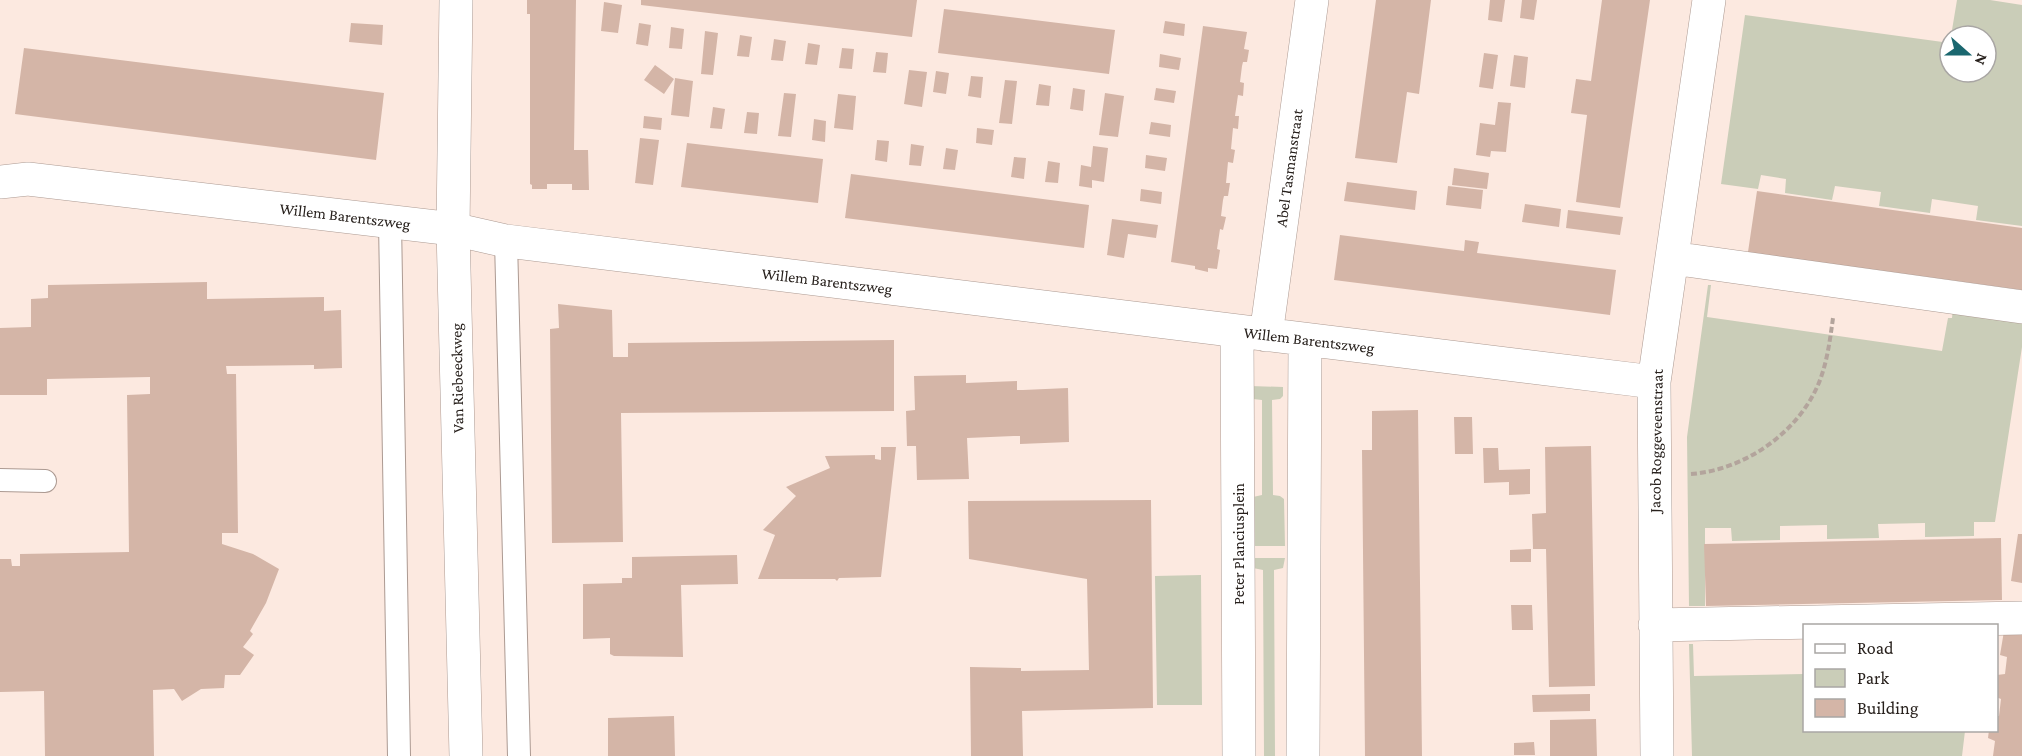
<svg xmlns="http://www.w3.org/2000/svg" width="2022" height="756" font-family="'Crimson Pro',serif">
  <rect width="100%" height="100%" fill="#fce9e0"/>
  <!-- green -->
  <path fill="#cacdb8" d="M1957 0H1990L2022 5V226L1976 220 1978 206 1932 199 1930 213 1879 206 1881 192 1835 186 1832 200 1785 193 1786 179 1761 175 1758 189 1721 184 1745 15 1950 43V72H1986V36H1951Z
    M1708 285H1711L1707 317 1942 351 1948 318H1952L1953 308 2022 317V347L1995 522H1974V536L1925 537V523L1878 524 1879 538 1827 539V525L1780 526V540L1732 541 1731 528H1705V606H1689L1687 437Z
    M1250 386 1283 387V396L1280 399 1272 400 1273 495 1280 496 1284 499 1285 546H1251L1253 497 1262 495V400L1253 399Z
    M1251 558H1285L1283 568 1274 570 1275 756H1264L1263 570 1253 568Z
    M1201 575 1202 705H1157L1155 576Z
    M1689 644H1693L1694 676 1804 674V730L1965 731 1962 756H1692Z"/>
  <!-- building -->
  <path fill="#d4b5a7" d="M527 0H576L574 150H588L589 190H572V184H547V189H532V185L530 184V14H527Z
    M641 0H917L912 37 641 5Z
    M1376 0H1431L1419 94 1407 92 1397 163 1355 158Z
    M1490 0H1505L1502 22 1488 20Z
    M1522 0H1537L1534 20 1520 18Z
    M1602 0H1650L1620 208 1576 202 1587 115 1571 113 1576 79 1591 81Z
    M604 2 622 5 618 33 601 31Z
    M944 9 1115 30 1109 74 938 53Z
    M1165 21 1185 24 1184 36 1163 33Z
    M351 23 383 25 382 45 349 42Z
    M639 23 651 25 648 46 636 44Z
    M1203 26 1247 32 1244 49 1249 50 1247 62H1243L1242 66 1240 82 1244 83 1243 96 1238 95 1235 116H1239L1238 129 1233 128 1231 149 1235 150 1233 163 1228 162 1226 183H1230L1228 196H1224L1223 200 1221 216 1226 217 1223 230 1220 229 1217 249 1220 250 1217 269 1208 268V272L1195 269V266L1171 262Z
    M671 27 684 29 682 49 669 48Z
    M705 31 718 33 713 75 701 74Z
    M740 35 752 37 749 57 737 56Z
    M774 39 786 41 783 61 771 60Z
    M808 43 820 45 817 65 805 64Z
    M24 48 384 93 376 160 15 114Z
    M842 48 854 49 852 69 839 68Z
    M876 52 888 53 886 73 873 72Z
    M1484 53 1498 55 1493 89 1479 87Z
    M1160 54 1181 58 1179 70 1159 67Z
    M1514 55 1528 57 1525 88 1510 86Z
    M655 65 674 79 664 94 644 80Z
    M909 70 927 72 922 107 904 104Z
    M936 71 949 73 946 94 933 92Z
    M971 76 983 77 981 98 968 96Z
    M675 78 693 81 689 117 671 115Z
    M1005 80 1017 81 1012 124 999 123Z
    M1039 84 1051 86 1049 106 1036 105Z
    M1073 88 1085 90 1083 111 1070 109Z
    M1156 88 1176 91 1174 103 1154 100Z
    M784 93 796 94 791 137 778 136Z
    M1105 93 1124 96 1118 137 1099 135Z
    M838 94 856 96 853 130 834 128Z
    M1498 102 1511 103 1506 152 1491 151 1490 157 1476 155 1480 123 1495 125Z
    M713 107 725 109 722 129 710 128Z
    M747 112 759 113 757 134 744 133Z
    M644 116 662 118 661 130 643 128Z
    M814 119 826 121 825 142 812 140Z
    M1151 122 1171 125 1170 137 1149 134Z
    M977 128 994 130 992 145 976 143Z
    M640 138 659 140 653 185 635 183Z
    M877 140 889 141 887 162 875 160Z
    M687 143 823 159 818 203 681 187Z
    M911 144 924 146 921 166 909 165Z
    M1093 146 1108 148 1104 182 1092 180V188L1079 186 1081 165 1091 167Z
    M946 148 958 150 955 170 943 169Z
    M1146 155 1167 158 1165 171 1145 168Z
    M1014 157 1026 158 1024 179 1011 177Z
    M1048 161 1060 163 1058 183 1045 182Z
    M1454 168 1489 173 1487 189 1452 185Z
    M851 174 1089 205 1084 248 845 218Z
    M1347 182 1417 191 1415 210 1344 201Z
    M1448 186 1483 190 1481 209 1446 205Z
    M1141 189 1162 192 1161 204 1140 201Z
    M1757 191 2022 228V290L1748 252Z
    M1525 204 1561 209 1559 227 1522 222Z
    M1568 210 1623 217 1620 235 1566 228Z
    M1112 219 1158 225 1156 238 1128 234 1124 258 1107 255Z
    M1340 235 1464 251 1465 240 1479 242 1477 253 1616 270 1610 315 1334 280Z
    M207 282V299L324 297V311L341 310 342 368 314 369V365L226 366 227 374H236L238 533H222V544L253 554 279 569 266 603 250 631 253 634 243 647 254 655 240 675H225L224 688 201 689 182 701 174 689 153 690 154 756H45L44 691 0 692V559H11L12 566H20V554L129 552 127 395 150 394V377L47 379V395H0V328L31 327V299L48 298V285Z
    M558 304 612 310 613 357H628V343L894 340V411L621 413 623 542 552 543 550 329 559 328Z
    M966 375V383L1017 381V390H1023L1068 388 1069 442 1020 444V436H1014L967 438 969 479 917 480 916 446H907L906 411 915 410 914 376Z
    M1418 410 1422 756H1365L1362 450H1372V411Z
    M1454 417H1472L1473 454H1455Z
    M1591 446 1595 686 1549 687 1546 549H1533L1532 514 1546 513 1545 447Z
    M881 447H896L881 577 839 578 837 581 835 579H758L775 535 763 530 796 496 786 487 830 468 825 456 875 455V459L881 460Z
    M1483 448H1498L1499 470 1530 469V494L1509 495V482L1484 483Z
    M1151 500 1153 708 1022 711 1023 756H971L970 667 1021 668V671L1089 670 1087 579 969 559 968 501Z
    M2018 534H2022V583L2011 581Z
    M2001 538 2002 600 1706 606 1704 544Z
    M1531 549V562H1510V550Z
    M737 555 738 584 681 585 683 657 614 656 610 654V638L583 639V584L622 583V578H632V557Z
    M1511 605H1532L1533 630H1512Z
    M2004 631 2022 634V756H1993L1995 741 1988 738 1989 730H1996V716H1999L2001 699 1996 697 1997 675 2005 674 2007 657 2000 655Z
    M1590 694V711L1533 712 1532 695Z
    M674 716 675 756H608V718Z
    M1596 719 1597 756H1550V720Z
    M1534 742 1535 755H1514V743Z"/>
  <g fill="none" stroke-linecap="round" stroke-linejoin="round">
    <!-- lane casing -->
    <g stroke="#ac9a92" stroke-width="24">
      <path id="lane" d="M390 222 399 756
        M506 241 519 756
        M0 480 45 481"/>
    </g>
    <!-- street casing -->
    <g stroke="#ac9a92" stroke-width="34">
      <path id="street" d="M0 182 28 179 453 229 506 241 1654 382
        M1672 258 2022 307
        M1237 332 1239 756
        M1266 335 1312 0
        M1655 625 2022 618
        M1303 756 1305 340
        M1657 756 1654 382 1709 0"/>
    </g>
    <!-- secondary casing -->
    <g stroke="#ac9a92" stroke-width="34">
      <path id="secondary" d="M456 0 453 229 466 756"/>
    </g>
    <!-- path -->
    <path stroke="#b3a49c" stroke-width="4" stroke-dasharray="6 3" stroke-linecap="butt" d="M1691 474C1743 470 1796 435 1818 385 1827 364 1830 340 1833 318"/>
    <!-- lane -->
    <use href="#lane" stroke="#fff" stroke-width="22"/>
    <!-- street -->
    <use href="#street" stroke="#fff" stroke-width="33"/>
    <!-- secondary -->
    <use href="#secondary" stroke="#fff" stroke-width="33"/>
  </g>
  <g text-anchor="middle" dominant-baseline="central" stroke-width="4.5" stroke-linejoin="round" paint-order="stroke">
    <!-- street labels -->
    <g font-size="16" fill="#27201c" stroke="#fff">
      <text transform="translate(1289 168) rotate(-82)">Abel Tasmanstraat</text>
      <text transform="translate(345 216) rotate(7)">Willem Barentszweg</text>
      <text transform="translate(827 281) rotate(7)">Willem Barentszweg</text>
      <text transform="translate(1309 340) rotate(7)">Willem Barentszweg</text>
      <text transform="translate(457 378) rotate(-91)">Van Riebeeckweg</text>
      <text transform="translate(1656 441) rotate(-89)">Jacob Roggeveenstraat</text>
      <text transform="translate(1238 544) rotate(-90)">Peter Planciusplein</text>
    </g>
  </g>
  <!-- legend -->
  <rect x="1803" y="624" width="195" height="108" fill="#ffffff" stroke="#a9a6a4" stroke-width="1.5"/>
  <rect x="1815" y="644" width="30" height="9" fill="#ffffff" stroke="#a9a6a4" stroke-width="1.5"/>
  <text x="1857" y="654" font-size="18" fill="#27201c">Road</text>
  <rect x="1815" y="669" width="30" height="18" fill="#cacdb8" stroke="#a9a6a4" stroke-width="1.5"/>
  <text x="1857" y="684" font-size="18" fill="#27201c">Park</text>
  <rect x="1815" y="699" width="30" height="18" fill="#d4b5a7" stroke="#a9a6a4" stroke-width="1.5"/>
  <text x="1857" y="714" font-size="18" fill="#27201c">Building</text>
  <!-- north arrow -->
  <g transform="translate(1968 54) rotate(111)"><circle r="28" fill="#ffffff" stroke="#a9a6a4" stroke-width="1.5"/>
  <path d="M0-4.5L10 22L0 15L-10 22Z" fill="#1a676f"/>
  <text y="-9" font-size="16" font-weight="bold" text-anchor="middle" fill="#27201c">N</text>
  </g>
</svg>
